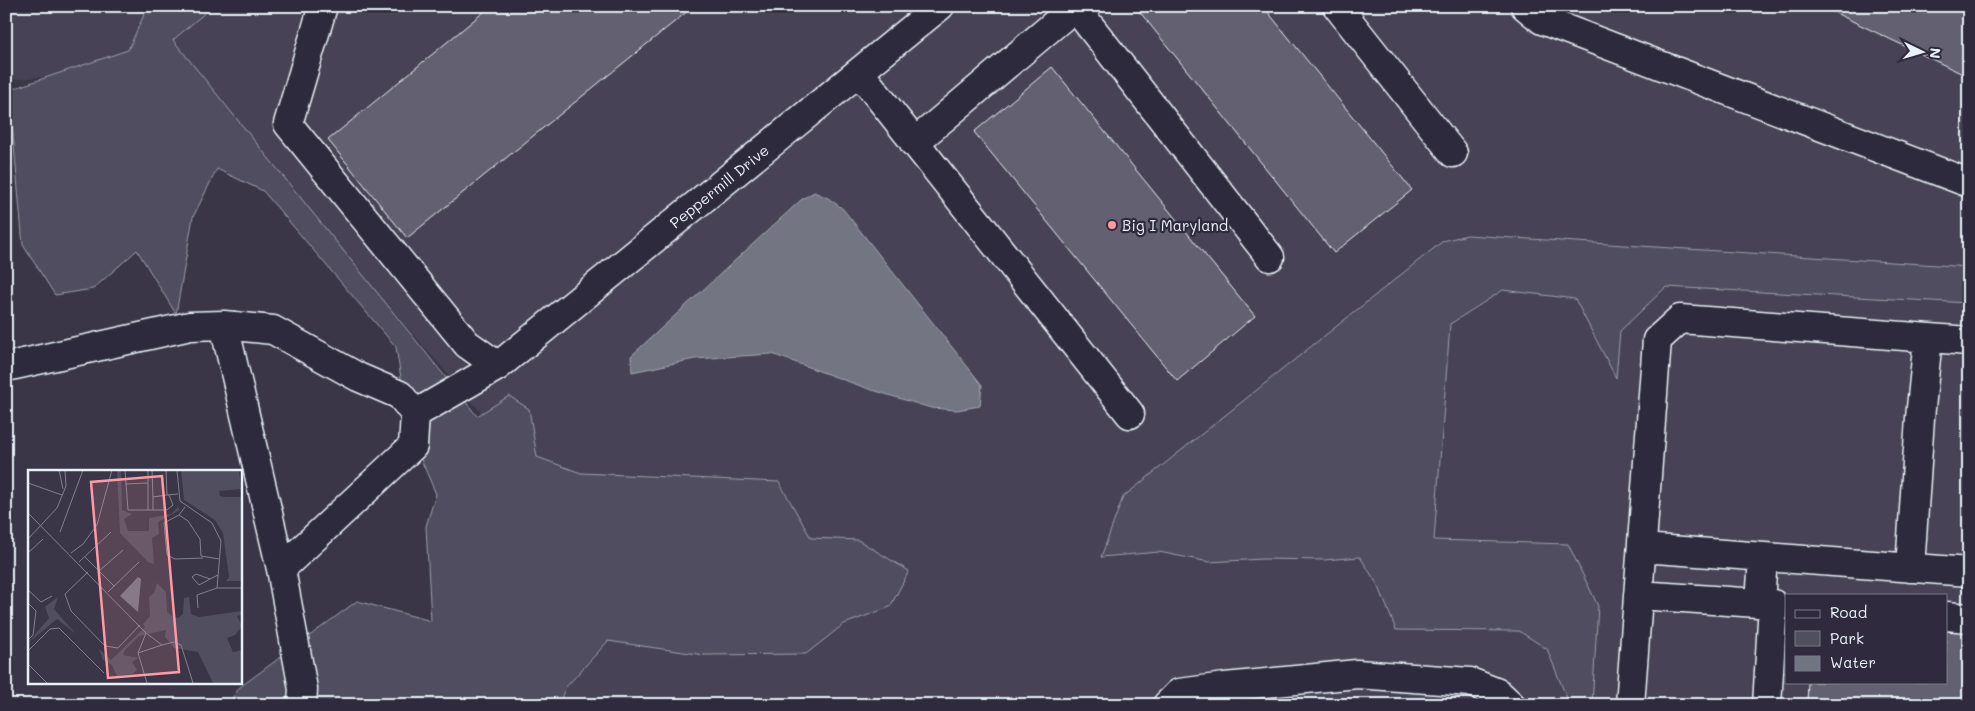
<svg xmlns="http://www.w3.org/2000/svg" width="1975" height="711" font-family="Mali,sans-serif">
  <rect width="100%" height="100%" fill="#3a3648"/>
  <filter id="ink" filterUnits="userSpaceOnUse"><feTurbulence type="fractalNoise" baseFrequency=".02" numOctaves="2"/><feDisplacementMap in="SourceGraphic" scale="10" xChannelSelector="R" yChannelSelector="G"/><feConvolveMatrix kernelMatrix="1 2 1 2 8 2 1 2 1" color-interpolation-filters="sRGB"/></filter>
  <g filter="url(#ink)">
    <!-- built -->
    <path fill="#464354" fill-rule="evenodd" d="M6 6H1969V705H533V472L180 66 6 80ZM1786 595H1946V682H1786Z"/>
    <!-- green -->
    <path fill="#504e5f" stroke="#9ca0ac" d="M148 6H213L173 40 477 416 509 396 529 409 537 457 581 473 779 482 811 538 858 540 909 571 890 607 844 624 806 654 704 655 608 641 565 688 559 705H227L240 687 357 601 431 621 426 526 436 494 410 434 396 347 263 191 217 169 193 217 176 314 137 250 93 289 55 295 23 245 9 90 128 50Z
      M1467 235 1969 267V303L1666 287 1620 331 1616 378 1575 299 1503 290 1450 324 1434 540 1568 544 1598 606 1592 705H1568V701L1547 649 1519 631 1396 630 1379 587 1360 557 1324 560 1263 559 1209 562 1159 552 1101 557 1123 497 1443 241Z"/>
    <!-- water -->
    <path fill="#737482" stroke="#a2a6b1" d="M814 192 828 198 843 209 982 385 980 406 957 410 931 408 869 389 772 354 695 359 632 372 631 356 802 199Z"/>
    <!-- building -->
    <path fill="#636171" stroke="#e8f1f8" d="M491 6H694L407 238 328 140Z
      M1135 6H1263L1412 190 1334 253Z
      M1821 6H1969V77Z
      M1052 67 1255 316 1177 381 974 132Z
      M1946 628 1969 630V705H1807L1808 682H1946Z"/>
    <g fill="none" stroke-linecap="round" stroke-linejoin="round">
      <!-- minor casing -->
      <g stroke="#e8f1f8" stroke-width="31">
        <path id="minor" d="M323 6 288 124 467 344 498 366
          M1337 6 1453 153
          M1525 6 1542 20 1969 183
          M1075 7 1270 257
          M859 72 1130 414
          M914 143 1076 6
          M224 325 281 569
          M6 367 190 326 224 325 273 330 358 377 400 395 415 414 413 446 281 569 303 689 302 705
          M415 414 498 366 940 6
          M1642 548 1969 572
          M1910 568 1920 418 1928 338
          M1638 595 1773 604 1767 705
          M1760 603 1763 557
          M1946 616 1969 618
          M1167 705 1179 693 1225 687 1357 674 1470 682 1498 693 1511 705
          M1630 705 1657 340 1680 319 1969 341"/>
      </g>
      <!-- minor -->
      <use href="#minor" stroke="#2f2a3d" stroke-width="28"/>
    </g>
  </g>
  <!-- markers -->
  <circle fill="#ff9aa2" stroke="#2f2a3d" stroke-width="2" cx="1112" cy="225" r="5"/>
  <g text-anchor="middle" dominant-baseline="central" stroke-width="4.5" stroke-linejoin="round" paint-order="stroke">
    <!-- street labels -->
    <g font-size="15" fill="#e8f1f8" stroke="#2f2a3d">
      <text transform="translate(719 186) rotate(-39)">Peppermill Drive</text>
    </g>
    <!-- poi labels -->
    <g font-size="15" fill="#e8f1f8" stroke="#2f2a3d" text-anchor="start">
      <text x="1122" y="225">Big I Maryland</text>
    </g>
  </g>
  <!-- overview -->
  <g transform="translate(28 470)">
    <rect width="214" height="214" fill="#3a3648"/>
    <path d="M89 0H93L94 40 104 44 96 49 100 61H121V48L143 44 150 37 152 40 130 52 131 64 124 68 126 94 120 92 92 63ZM153 0H211L213 19 191 21 192 26 197 27H214V111H198L201 107 195 63 187 50 156 30ZM129 113 138 122 139 142 144 146 150 148 155 144 156 128 161 127 163 144 171 147 214 141 213 145 209 146 214 156 207 165 199 168 205 182 214 180V213H185L170 182 146 178 137 167 138 160 111 166 97 180 95 185 110 188 104 192 109 200 104 204 89 206 84 195 75 190 71 179 83 190 117 157 115 154 122 146 121 127 126 123ZM30 127 26 139 48 164 29 149 0 173 21 148 17 137Z" fill="#504e5f"/>
    <path d="M110 107 113 109 110 142 92 126Z" fill="#737482"/>
    <path fill="none" stroke="#80818e" stroke-width="1" d="M31 0 35 19M97 0 100 40H139L145 35 141 25M120 0V40M124 0 125 27M138 0 139 25 150 24M149 0 152 31 184 53 193 71 189 118H214M0 13 34 25M97 14 120 13M157 37 151 45 160 51 172 69 173 86 191 89M125 40V27L139 25M0 43 118 163 134 175 146 172 153 175 165 213M151 45 136 53 139 85 147 89 175 88M32 62 55 0M0 69 29 38 38 16 37 0M0 83 15 69M43 83 55 74 69 55 84 0M57 87 86 116M51 92 83 62M71 101 95 80M60 102 37 124 43 141 77 176 90 178 112 155M182 109 171 115 164 107 168 104 182 109 190 105M0 120 13 132 24 126M80 122 111 92M0 133 8 141 5 165 0 170M170 138 169 125 189 118M118 163 110 183 119 213M0 181 22 159 31 158 76 203M110 183 134 175M0 194 19 213"/>
    <path fill="#ff9aa2" fill-opacity="0.15" stroke="#ff9aa2" stroke-width="2.5" d="M134 6 151 202 80 208 63 12Z"/>
    <rect width="214" height="214" fill="none" stroke="#e8f1f8" stroke-width="2.5"/>
  </g>
  <!-- margin -->
  <rect width="1975" height="711" fill="none" stroke="#2f2a3d" stroke-width="25"/>
  <rect x="12" y="12" width="1950" height="686" fill="none" stroke="#e8f1f8" stroke-width="2" filter="url(#ink)"/>
  <!-- legend -->
  <rect x="1785" y="594" width="162" height="90" fill="#2f2a3d" stroke="#797a88"/>
  <rect x="1795" y="610" width="25" height="8" fill="#2f2a3d" stroke="#797a88"/>
  <text x="1830" y="618" font-size="15" fill="#e8f1f8">Road</text>
  <rect x="1795" y="631" width="25" height="15" fill="#504e5f" stroke="#797a88"/>
  <text x="1830" y="644" font-size="15" fill="#e8f1f8">Park</text>
  <rect x="1795" y="656" width="25" height="15" fill="#737482" stroke="#797a88"/>
  <text x="1830" y="668" font-size="15" fill="#e8f1f8">Water</text>
  <!-- north arrow -->
  <g transform="translate(1922 52) rotate(95)" stroke="#2f2a3d" stroke-width="4" paint-order="stroke">
  <path d="M0-4L9 19L0 12L-9 19Z" fill="#e8f1f8"/>
  <text y="-8" font-size="14" font-weight="bold" text-anchor="middle" fill="#e8f1f8">N</text>
  </g>
</svg>
